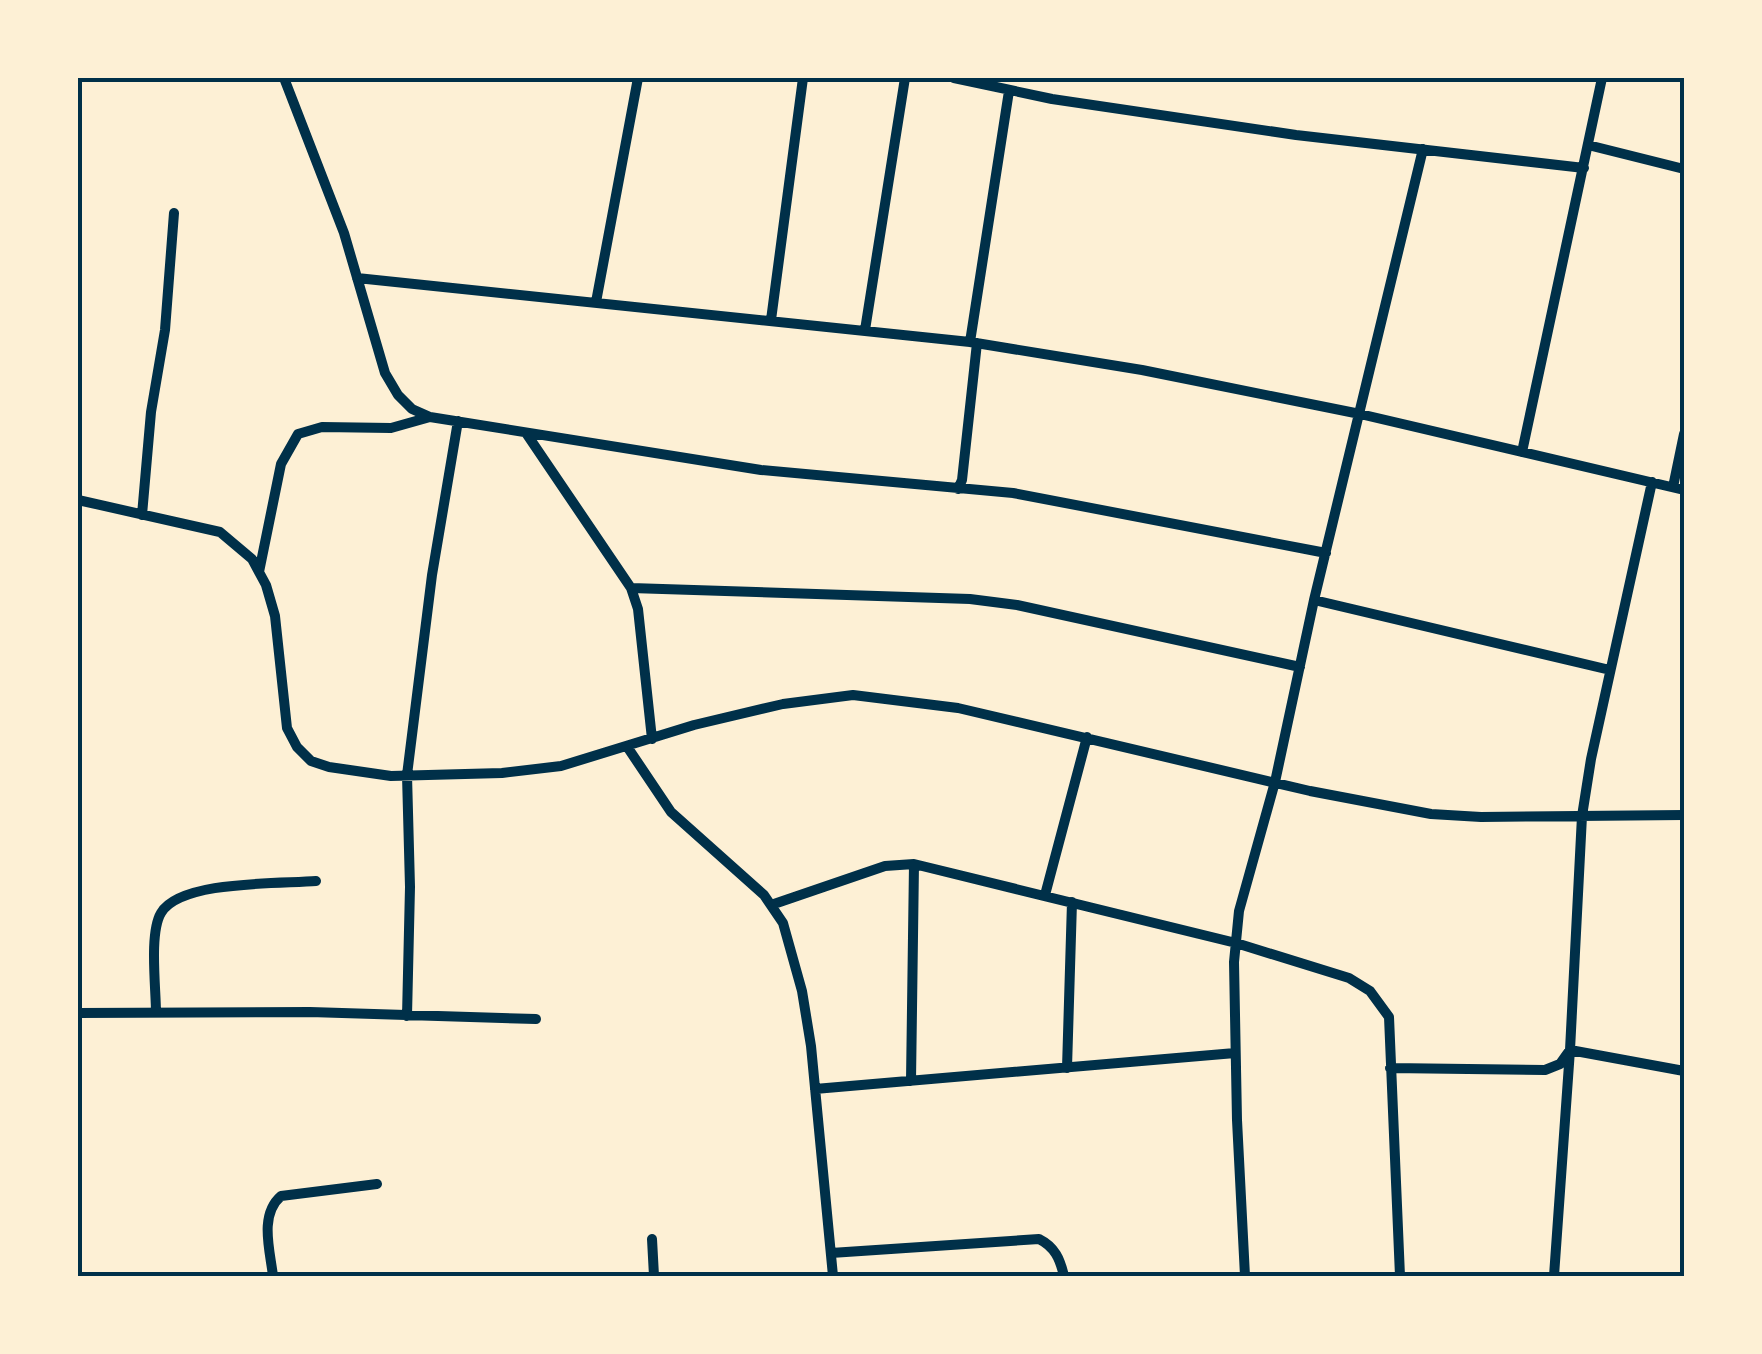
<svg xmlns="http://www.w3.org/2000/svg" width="1762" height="1354" font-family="'Exo 2',sans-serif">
  <rect width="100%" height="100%" fill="#fdf0d5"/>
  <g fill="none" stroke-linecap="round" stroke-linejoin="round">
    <!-- minor -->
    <path stroke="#003049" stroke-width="10" d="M284 78 344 233 385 373 398 395 412 409 430 417 761 470 1013 493 1326 553
      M954 78 1052 99 1296 135 1584 168
      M1588 145 1684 169
      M357 278 970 342 1142 370 1360 414 1684 490
      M596 302 638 78
      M771 320 803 78
      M865 330 905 78
      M970 342 1009 91
      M526 433 631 588 638 609 652 739
      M1522 452 1602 78
      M1673 487 1684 434
      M958 489 962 480 977 343
      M78 500 220 532 252 559 266 585 275 616 287 728 297 747 311 761 329 767 391 776 502 773 561 766 694 725 783 704 853 695 958 708 1310 791 1431 814 1481 817 1684 815
      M142 515 151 412 165 330 174 213
      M259 572 281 464 298 434 322 427 391 428 430 417
      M631 588 970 599 1017 605 1300 667
      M1314 600 1610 670
      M628 748 671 812 764 895 783 923 802 991 811 1046 833 1276
      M1045 895 1087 737
      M771 905 885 866 914 864 1236 943 1349 978 1370 991 1389 1017 1400 1276
      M78 1013 310 1012 536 1019
      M156 1013C156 988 149 933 161 913 180 880 281 884 316 881
      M407 1016 410 887 407 775 432 575 458 421
      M1067 1068 1072 902
      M1390 1068 1545 1070 1560 1064 1570 1050 1582 816 1591 759 1652 482
      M911 1081 914 864
      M815 1089 1235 1053
      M652 1239 654 1276
      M831 1253 1039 1239C1055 1247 1060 1259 1064 1276
      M273 1276C270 1250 259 1215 281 1196L377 1184
      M1245 1276 1237 1120 1234 962 1239 911 1275 782 1314 600 1423 149
      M1554 1276 1570 1050 1684 1071"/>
  </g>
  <!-- border -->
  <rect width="1762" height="1354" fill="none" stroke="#fdf0d5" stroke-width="160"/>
  <rect x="80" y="80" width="1602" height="1194" fill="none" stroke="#003049" stroke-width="4"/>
</svg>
